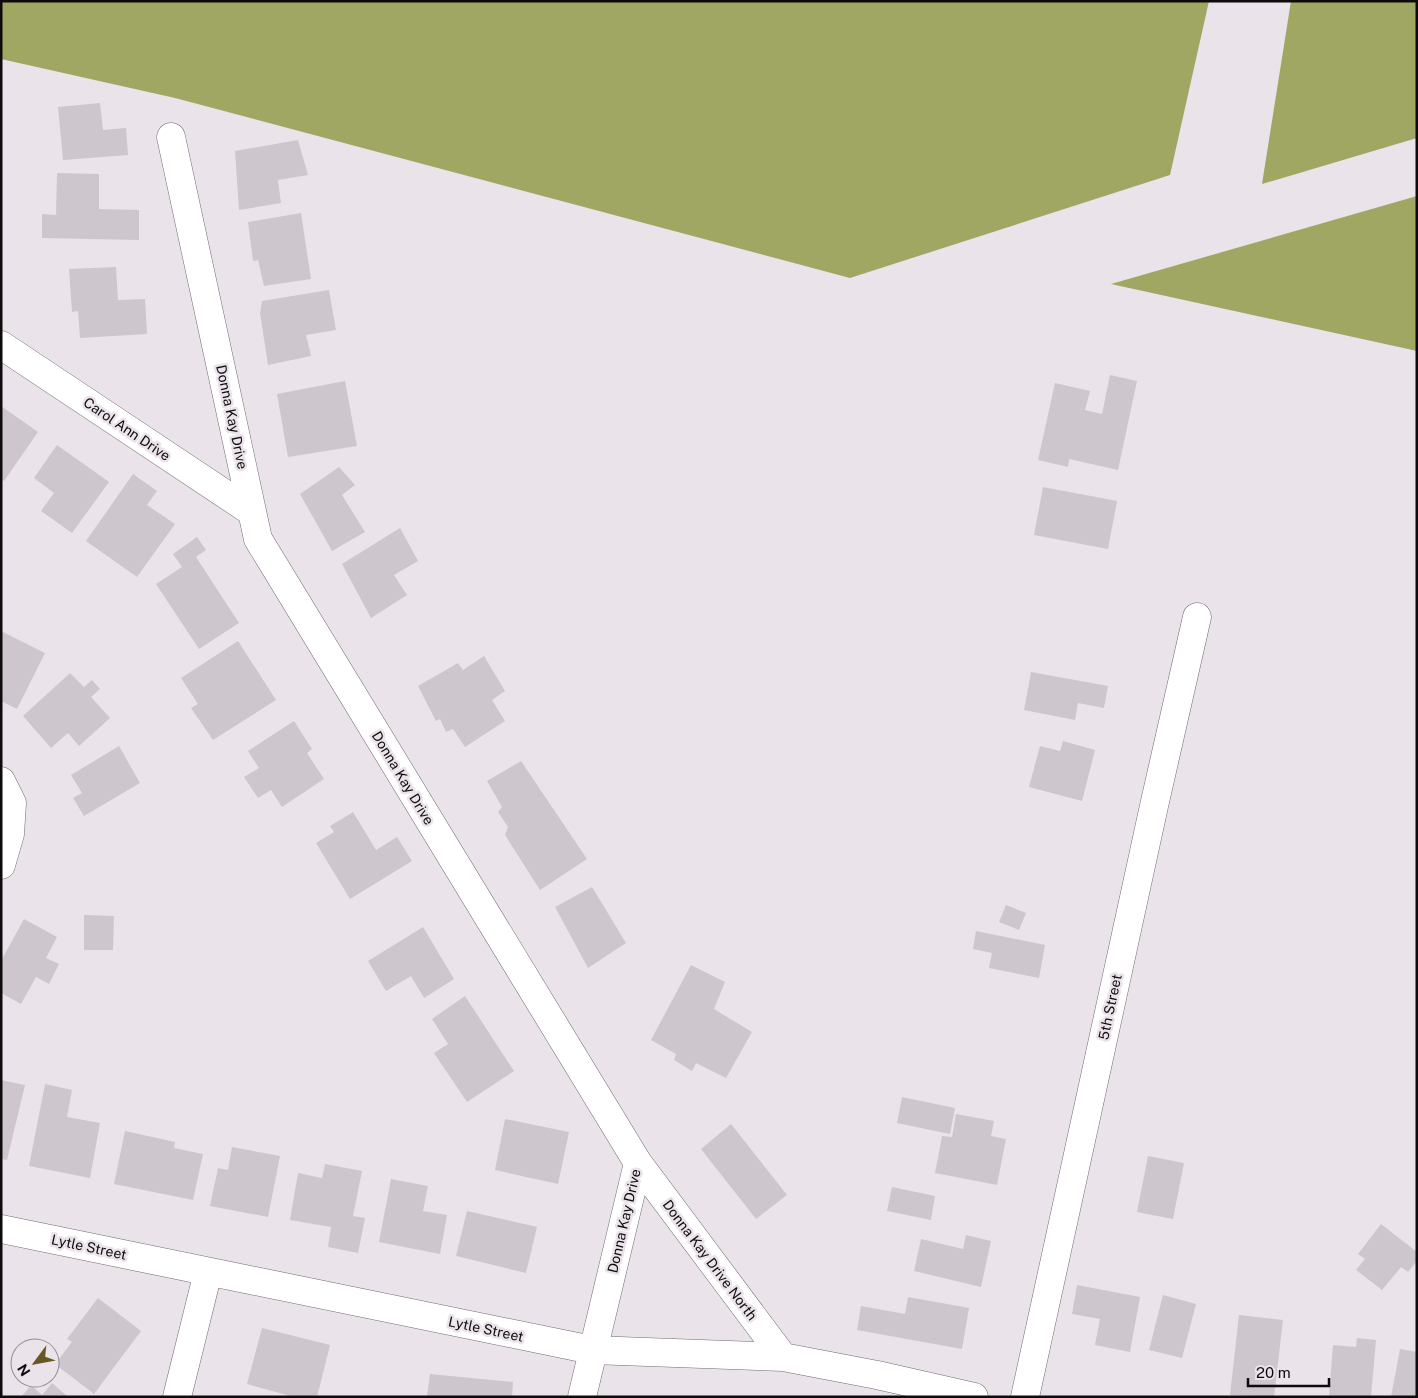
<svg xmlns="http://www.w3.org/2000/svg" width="1418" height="1398" font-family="'Public Sans',sans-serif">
  <rect width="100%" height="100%" fill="#ebe3ea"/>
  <!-- forest -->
  <path fill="#9fa763" d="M1 1H1209L1170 175 850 278 175 98 1 59Z
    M1291 1H1417V138L1262 184Z
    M1417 196V351L1111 284Z"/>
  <!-- building -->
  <path fill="#cdc6cc" d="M100 103 103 130 126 128 128 155 63 160 58 107Z
    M298 140 308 175 278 180 281 203 239 210 235 151Z
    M57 173 99 174V209L139 210V240L42 238V214L56 215Z
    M301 213 311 279 264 286 258 260 253 261 248 222Z
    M116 267 118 300 145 299 147 334 80 338 78 311 72 312 69 269Z
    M329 290 336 330 306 335 311 356 268 365 260 313 262 301Z
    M1110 375 1137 381 1118 470 1069 459 1068 467 1038 460 1055 383 1090 391 1085 410 1102 414Z
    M345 381 357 446 288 457 277 394Z
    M1 406 38 432 4 481 1 479Z
    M57 445 109 482 72 533 41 511 54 493 34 478Z
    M339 467 355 485 342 495 365 532 332 551 300 494Z
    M133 474 157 491 147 505 175 524 137 577 86 541Z
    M1043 487 1117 501 1108 549 1034 535Z
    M400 528 418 561 394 575 407 595 371 618 342 564Z
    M197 537 206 550 196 557 239 623 199 649 156 584 182 567 173 554Z
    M1 631 45 653 17 709 1 701Z
    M238 641 276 700 213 740 191 708 198 704 181 678Z
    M484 656 505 691 492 700 505 721 465 747 453 729 446 732 440 719 436 721 418 686 458 663 463 670Z
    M1031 672 1108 686 1104 708 1078 703 1075 720 1024 710Z
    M70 673 84 687 92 680 100 689 91 697 110 718 79 746 68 733 51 748 23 716Z
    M294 721 312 749 307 753 324 779 282 807 271 790 258 798 244 777 259 768 248 751Z
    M1063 741 1095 750 1082 801 1029 787 1040 746 1060 751Z
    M119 746 140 783 84 816 73 798 82 793 71 775Z
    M521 761 587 859 540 890 505 835 508 827 498 812 502 807 487 781Z
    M353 812 376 850 397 837 412 861 350 899 316 843 334 832 330 826Z
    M592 887 626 943 588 968 555 907Z
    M1006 905 1026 913 1019 930 999 922Z
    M84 915 114 916 113 950H84Z
    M24 919 57 937 46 958 59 964 49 984 36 977 21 1004 1 993V961Z
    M423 927 454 979 424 998 411 976 386 991 368 961Z
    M976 931 1045 945 1039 978 989 968 992 953 973 949Z
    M691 965 725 982 714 1009 752 1032 726 1078 696 1063 692 1071 674 1060 676 1054 651 1040Z
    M465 996 514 1071 467 1102 434 1053 448 1044 432 1019Z
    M1 1080 25 1085 7 1160 1 1159Z
    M45 1084 72 1090 67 1117 100 1123 90 1178 29 1166Z
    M902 1097 955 1108 950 1134 897 1123Z
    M956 1114 994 1121 991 1136 1006 1139 997 1185 935 1173 942 1136 952 1137Z
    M505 1119 569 1132 558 1184 495 1170Z
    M731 1124 787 1195 756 1219 701 1149Z
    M125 1131 175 1142 174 1148 203 1154 193 1200 114 1184Z
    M232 1147 280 1156 268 1217 210 1206 218 1168 228 1170Z
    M1148 1156 1184 1163 1173 1219 1137 1212Z
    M325 1164 362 1171 353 1216 365 1218 358 1253 328 1247 331 1227 290 1220 298 1173 322 1178Z
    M391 1179 428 1186 423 1211 447 1215 440 1254 379 1242Z
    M892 1187 935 1196 931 1220 887 1211Z
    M467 1211 537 1227 526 1273 456 1256Z
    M1381 1224 1417 1252V1261L1408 1272 1401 1267 1382 1290 1356 1270 1365 1259 1358 1254Z
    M966 1235 991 1241 981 1287 914 1271 921 1239 963 1249Z
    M1077 1285 1140 1297 1130 1352 1095 1345 1100 1319 1072 1314Z
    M1163 1295 1196 1304 1182 1358 1149 1350Z
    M908 1297 969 1308 962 1349 857 1330 861 1306 905 1314Z
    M98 1298 141 1331 94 1394 55 1364 72 1342 67 1339Z
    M1239 1315 1283 1320 1274 1397 1230 1395Z
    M262 1328 330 1345 317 1397H294L247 1384Z
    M1357 1338 1376 1340 1371 1397H1329L1333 1345 1356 1347Z
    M1400 1349 1417 1352V1397H1391Z
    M430 1374 513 1382 512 1397H427Z
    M52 1383 68 1397H21L31 1385 42 1395Z"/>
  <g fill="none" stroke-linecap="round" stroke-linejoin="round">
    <!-- minor casing -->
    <g stroke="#706a70" stroke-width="29">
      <path id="minor" d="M171 137 258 539 638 1163 582 1397
        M1 345 252 512
        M1 781 12 803 10 834 1 865
        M638 1163 783 1357
        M1 1229 592 1350 783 1357 877 1375 974 1397
        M177 1397 208 1272
        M1025 1397 1154 806 1197 617"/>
    </g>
    <!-- minor -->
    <use href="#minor" stroke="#fff" stroke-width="28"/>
  </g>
  <g text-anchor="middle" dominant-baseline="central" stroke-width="5" stroke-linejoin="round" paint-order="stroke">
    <!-- street labels -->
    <g font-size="14" fill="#0e0b0d" stroke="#ebe3ea">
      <text transform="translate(232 417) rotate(78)">Donna Kay Drive</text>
      <text transform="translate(127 429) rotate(34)">Carol Ann Drive</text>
      <text transform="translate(403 778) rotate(59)">Donna Kay Drive</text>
      <text transform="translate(1110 1007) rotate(-78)">5th Street</text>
      <text transform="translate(624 1221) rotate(-77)">Donna Kay Drive</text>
      <text transform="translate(89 1247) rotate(12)">Lytle Street</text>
      <text transform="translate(710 1260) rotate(53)">Donna Kay Drive North</text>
      <text transform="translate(486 1329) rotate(12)">Lytle Street</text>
    </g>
  </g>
  <!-- border -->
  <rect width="1418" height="1398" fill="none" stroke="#0e0b0d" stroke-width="5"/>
  <!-- north arrow -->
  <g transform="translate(35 1363) rotate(238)"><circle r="24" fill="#ebe3ea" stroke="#938d92"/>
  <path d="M0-4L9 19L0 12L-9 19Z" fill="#675725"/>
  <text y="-8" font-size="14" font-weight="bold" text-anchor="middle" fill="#0e0b0d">N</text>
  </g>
  <!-- scale -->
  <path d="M1248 1378v8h81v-8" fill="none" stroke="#0e0b0d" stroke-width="2.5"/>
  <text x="1256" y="1378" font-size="15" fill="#0e0b0d" stroke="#ebe3ea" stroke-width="4" paint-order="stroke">20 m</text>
</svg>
